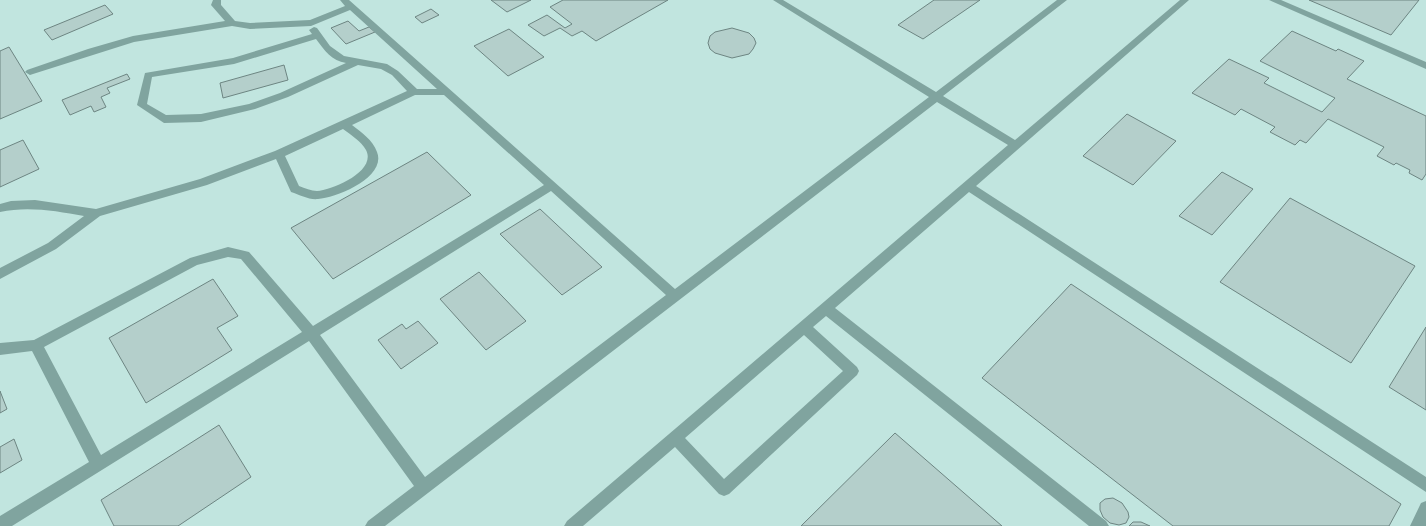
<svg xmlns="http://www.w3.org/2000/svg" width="1426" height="526" font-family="'Libre Baskerville',serif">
  <rect width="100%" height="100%" fill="#d5f0eb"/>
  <!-- built -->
  <path fill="#c1e5df" d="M0 0H1426V526H0Z"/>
  <!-- building -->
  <path fill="#b4cfcb" stroke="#6d8582" d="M491 0H531L507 12Z
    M563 0H668L596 41 582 31 572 36 560 28 544 36 528 25 547 15 565 28 572 24 550 7Z
    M934 0H980L923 39 898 25Z
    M1309 0H1419L1391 35Z
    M105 5 113 14 52 40 44 30Z
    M431 9 439 15 422 23 415 17Z
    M348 21 359 31 369 27 375 32 346 44 331 28Z
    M732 28 749 33 754 38 756 43 753 49 749 54 732 58 715 53 710 49 708 43 710 36 715 32Z
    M509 29 544 57 508 76 474 46Z
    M1292 31 1336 51 1338 49 1364 61 1347 79 1426 116V174L1422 180 1409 173 1410 170 1396 163 1394 165 1377 156 1384 147 1328 119 1306 143 1300 140 1295 145 1270 132 1275 127 1241 109 1235 115 1192 93 1229 59 1269 78 1264 83 1322 112 1335 98 1260 61Z
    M9 47 42 101 0 119V51Z
    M284 65 288 80 223 98 220 83Z
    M127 74 130 79 107 88 110 93 101 97 106 107 94 112 91 106 70 115 62 100Z
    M1127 114 1176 141 1133 185 1083 156Z
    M23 140 39 169 0 187V150Z
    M427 152 471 195 333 279 291 228Z
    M1222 172 1253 189 1212 235 1179 216Z
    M1290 198 1415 266 1351 363 1220 282Z
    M540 209 602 267 562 295 500 234Z
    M479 272 526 321 486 350 440 299Z
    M213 279 238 316 217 328 232 350 146 403 109 338Z
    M1071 284 1401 504 1389 526H1173L982 378Z
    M418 321 438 343 401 369 378 340 402 324 406 329Z
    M1426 327V410L1389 387Z
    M0 391 7 409 0 413Z
    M219 425 251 477 178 526H114L101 500Z
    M895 433 1002 526H801Z
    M14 439 22 460 0 473V447Z
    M1113 498 1122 503 1128 512 1129 517 1126 523 1119 525 1110 523 1103 517 1100 510V503L1105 499Z
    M1133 522H1141L1150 526H1129Z"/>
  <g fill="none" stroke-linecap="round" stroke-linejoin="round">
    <!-- minor -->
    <path fill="#80a49f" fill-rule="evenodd" d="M213 0H221V5L235 21 250 23 310 20 345 6 340 0H349L675 289 929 97 773 0H783L936 92 1057 0H1067L943 96 1015 140 1180 0H1189L976 186 1426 477V492L969 192 835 308 1106 521 1109 526H1089L826 316 813 327 857 367 859 371 857 375 729 494 724 496 719 494 675 447 583 526H564L567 521 1008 145 937 102 385 526H365L368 521 414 486 309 341 12 526H0V516L89 462 32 351 0 355V343L34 340 190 258 228 247 249 252 313 326 544 185 444 95H415L352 125C361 132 373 140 377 152 387 177 337 198 318 199 309 200 300 195 291 192L276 159 207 185 100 216 56 249 0 279V268L48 243 84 216C56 211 28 206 0 212V204L11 201 35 200 96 209 200 179 275 151 407 91 392 75 381 69 358 65 288 97 255 109 201 122 164 123 137 105 145 73 233 58 312 34 309 30 314 27 317 28 330 46 344 56 387 64 398 71 417 89H437L350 10 311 26 250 29 232 26 134 42 33 74 30 75 25 72 27 70 88 49 133 36 225 21 211 5ZM316 39C324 50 332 61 346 63L280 93 249 104 201 114 166 115 147 104 152 77 234 64ZM343 129C351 135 361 141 366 150 377 171 333 190 317 191 311 191 305 188 299 186L285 156ZM551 191 666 295 425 477 320 335ZM228 257 241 259 302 332 101 455 44 347 197 265ZM804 335 843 371 724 479 685 438Z
      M1269 0H1281L1426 62V69Z
      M1426 501V526H1410L1421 503Z"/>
  </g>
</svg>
